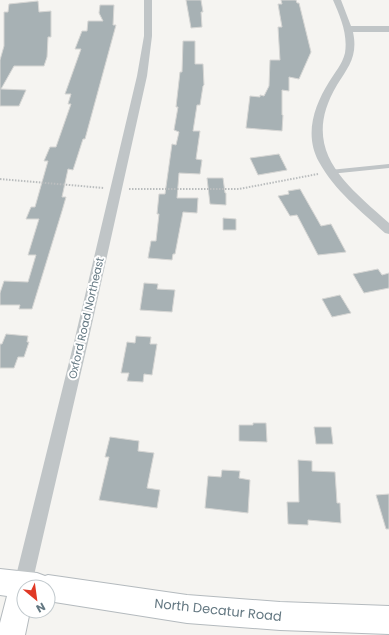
<svg xmlns="http://www.w3.org/2000/svg" width="389" height="635" font-family="Poppins,sans-serif">
  <rect width="100%" height="100%" fill="#f5f4f1"/>
  <!-- building -->
  <path fill="#a7b1b4" stroke="#d6d6d4" d="M186 0H201L203 12H201L202 27 191 28Z
    M281 0H296L297 3H299L311 52 299 79 289 77V91L282 90V115H283L282 131 246 128 250 96 260 97V95L264 96 269 86 270 60H280L278 27H282L278 4H282Z
    M38 1 39 12 51 11V37H48L47 57 44 66H14L1 89 26 90 19 106H0V60L4 46V12H8L9 4Z
    M100 5H114L113 25H116L85 139H83L73 170 68 169 62 197H66L62 211 32 309H19L20 305H0V293L4 281 28 282 36 255H28L39 219H26L31 207H35L48 161H44L50 147H56L71 104H68L71 94H65L81 49H75L82 31H87L88 21H103L99 13Z
    M183 41H195V64H203L204 85 203 86 200 105H197L193 131H200L196 159 202 160 200 174 179 173 177 198H198L197 213 183 212 175 254H173L172 260 148 258 151 241H156L159 214H157L159 194H165L172 144 176 145 179 132 174 130 178 107H176L180 72H182Z
    M279 154 287 170 258 175 250 158Z
    M207 178H223L225 193H226V205L210 204Z
    M300 189 321 226 331 224 346 252 318 255 297 215 290 216 278 196 289 194 288 191Z
    M223 218 236 219V230H223Z
    M378 269 382 275 389 273V288L364 293 353 274Z
    M144 283 158 284 157 289 175 290 172 312 140 310Z
    M340 295 351 313 332 317 322 299Z
    M6 334 28 336 27 342H29L24 357H18L14 368H0V344H2Z
    M136 336 151 337 150 344H157L152 375 144 374 143 382 127 381 129 373H121L127 342 135 343Z
    M253 423H266L267 442 239 441V425H253Z
    M314 427H331L333 444H316Z
    M110 437 139 441 138 451 154 453 147 488 160 490 157 508 99 500 109 457H105Z
    M298 460 312 461V471L335 472 337 503H340L341 523 308 520V525L288 524 287 502H299Z
    M222 470 240 471 239 478 250 480 248 513 205 508 208 476 221 477Z
    M389 494V529H386L376 495Z"/>
  <g fill="none" stroke-linecap="round" stroke-linejoin="round">
    <!-- secondary casing -->
    <g stroke="#b4babe" stroke-width="2">
      <path id="secondary" d="M0 569 37 573 45 576 48 575 187 595 280 602 389 606V634L280 630 187 623 48 601V587H24V611H30L25 635H0V623L7 596 0 595Z"/>
    </g>
    <!-- path -->
    <path stroke="#babdbe" stroke-width="2" stroke-dasharray="1.5 1.5" stroke-linecap="butt" d="M0 179 104 188
      M129 189H239L318 174"/>
    <!-- lane -->
    <path fill="#c0c5c7" fill-rule="evenodd" d="M389 164V168L330 174 327 172 330 170Z"/>
    <!-- street -->
    <path fill="#c0c5c7" fill-rule="evenodd" d="M144 0H152V36L147 76 88 342 32 584 31 587H24L23 593 16 591 14 584 74 342 137 76 144 36Z
      M333 0H341L351 26H389V32H353C358 56 349 66 337 85 299 149 344 183 389 223V234L385 233C361 211 335 191 319 162 304 135 314 106 329 82 335 72 342 65 345 53 348 34 340 16 333 0Z"/>
    <!-- secondary -->
    <use href="#secondary" fill="#fff" fill-rule="evenodd"/>
  </g>
  <g text-anchor="middle" dominant-baseline="central" stroke-width="4" stroke-linejoin="round" paint-order="stroke">
    <!-- street labels -->
    <g font-size="11" fill="#647882" stroke="#fff">
      <text transform="translate(86 318) rotate(-77)">Oxford Road Northeast</text>
    </g>
    <!-- near-street labels -->
    <g font-size="13" fill="#647882" stroke="#fff">
      <text transform="translate(218 610) rotate(6)">North Decatur Road</text>
    </g>
  </g>
  <!-- north arrow -->
  <g transform="translate(36 599) rotate(151)"><circle r="19" fill="#ffffff" stroke="#c1c9cd"/>
  <path d="M0-3L7 15L0 10L-7 15Z" fill="#e03925"/>
  <text y="-6" font-size="11" font-weight="bold" text-anchor="middle" fill="#647882">N</text>
  </g>
</svg>
